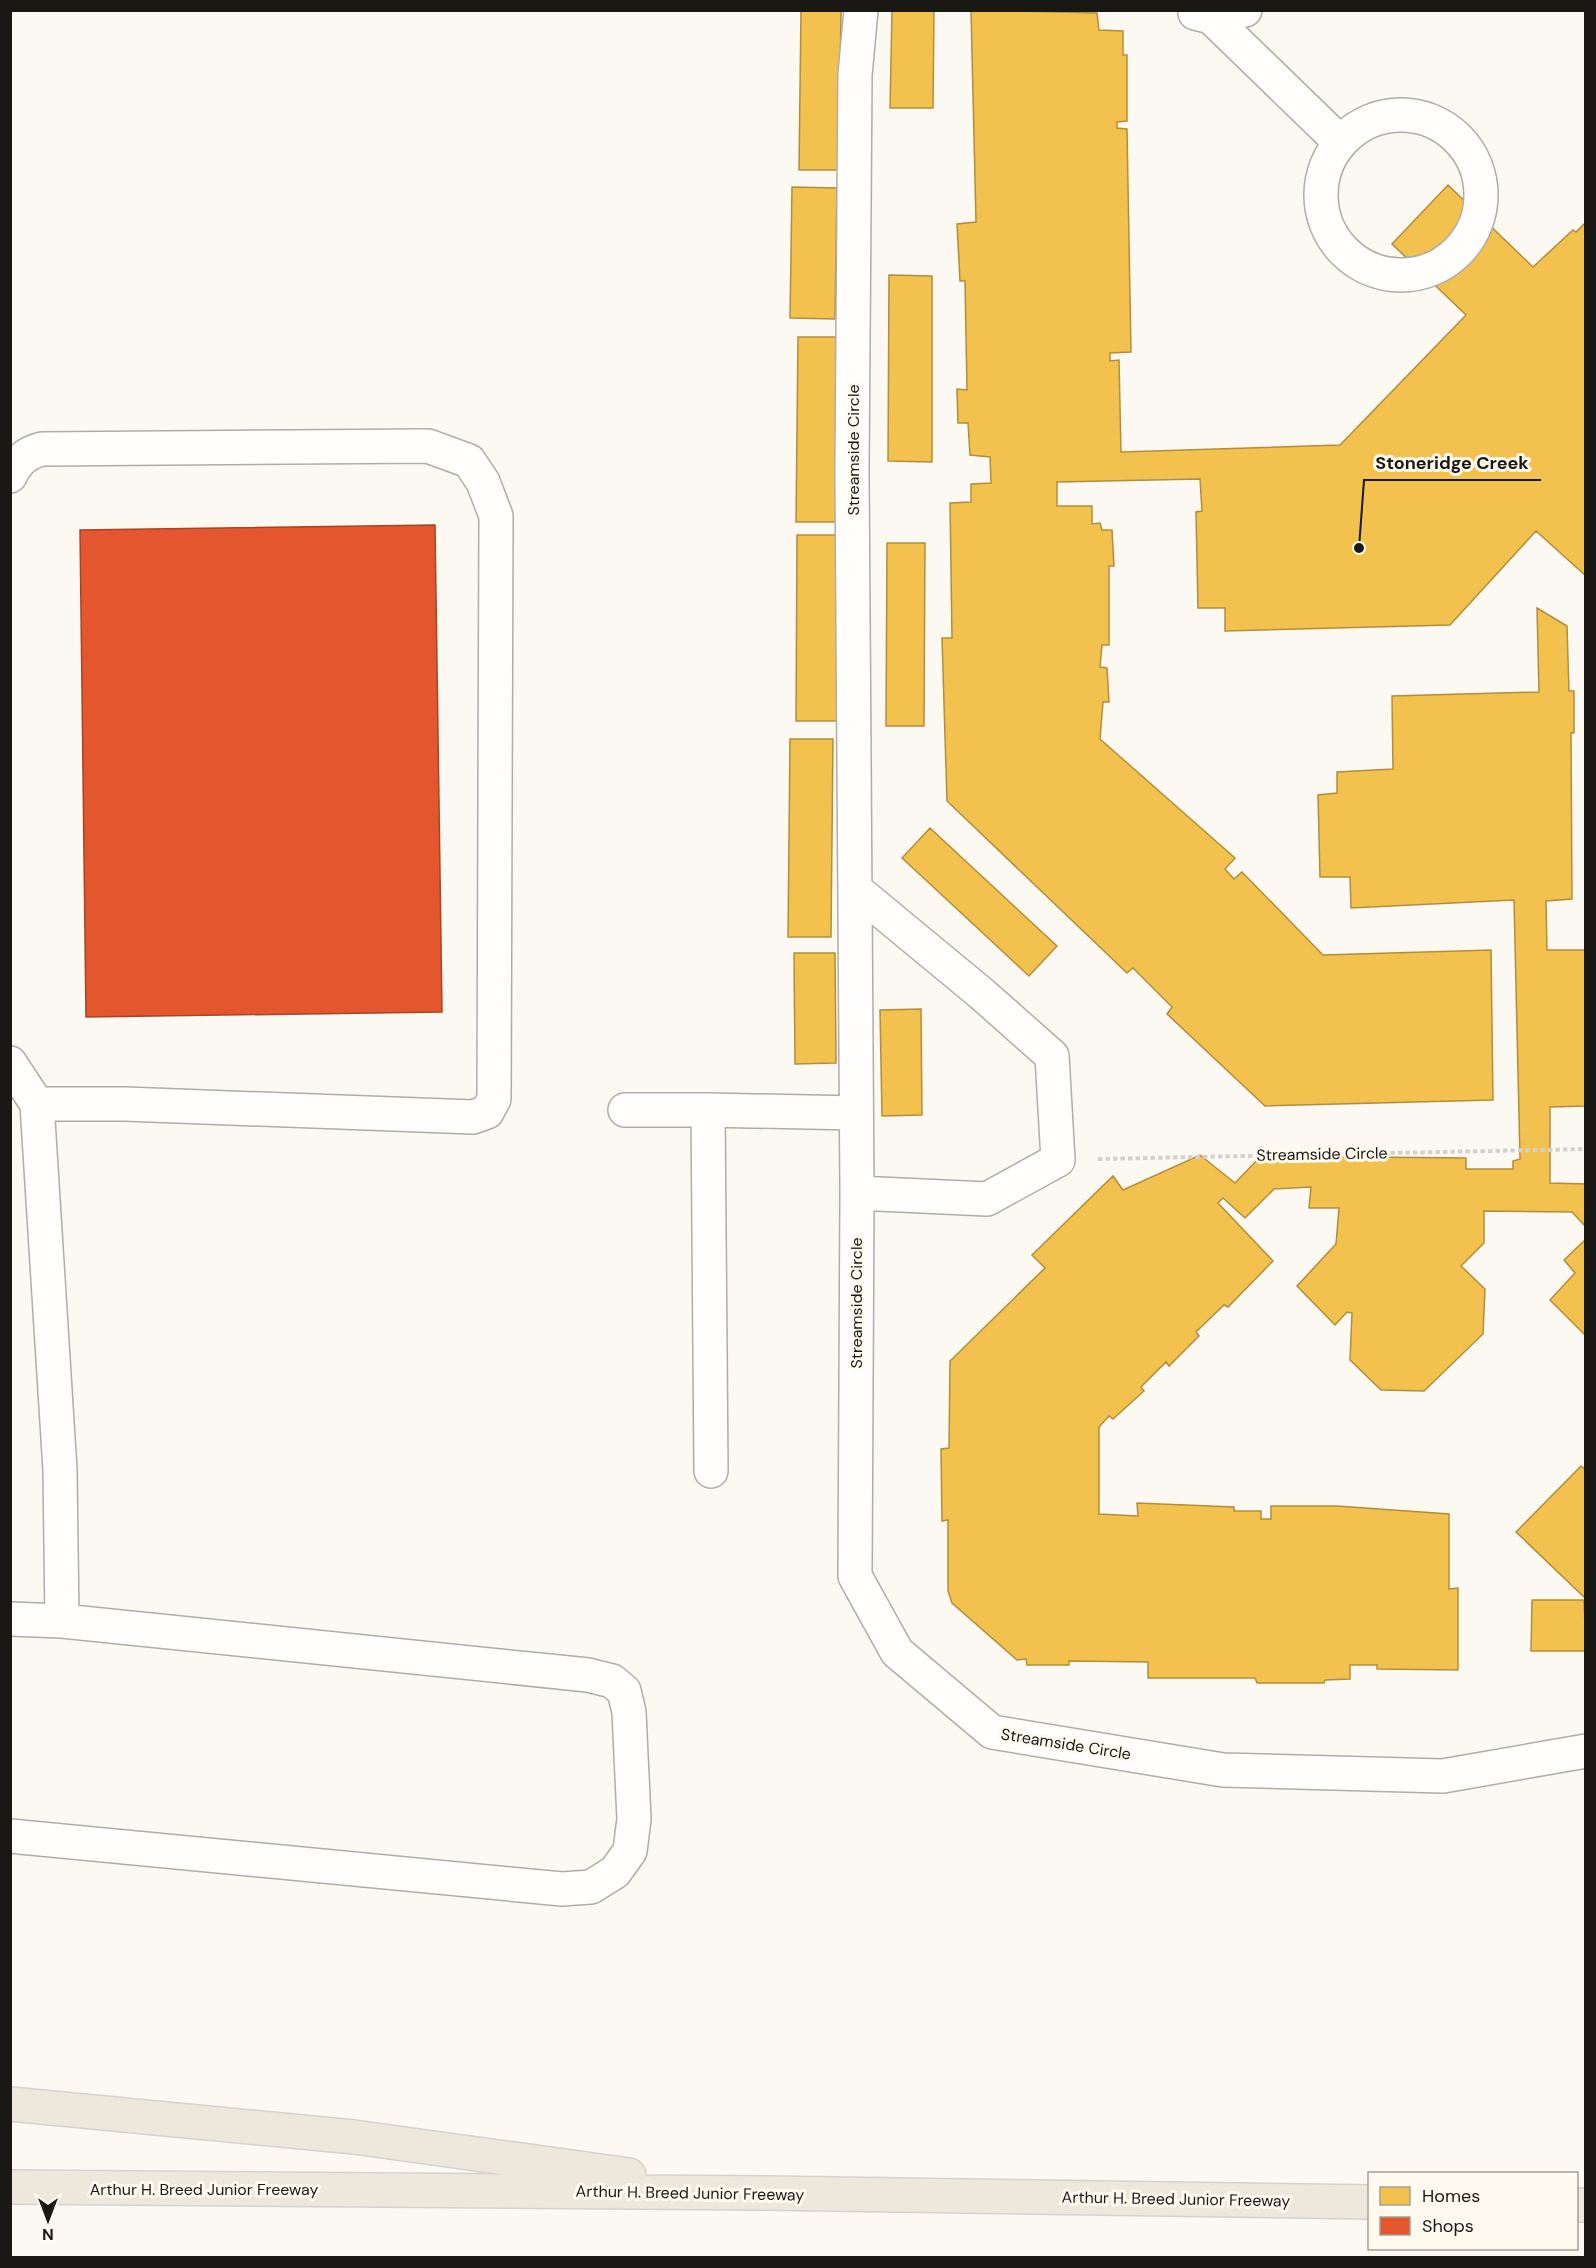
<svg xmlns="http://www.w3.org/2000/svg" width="1596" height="2268" font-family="'DM Sans',sans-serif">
  <rect width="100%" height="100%" fill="#fcf9f2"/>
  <!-- homes -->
  <path fill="#f2c14e" stroke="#b18e3d" stroke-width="1.5" d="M801 10H841L839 170H799Z
    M892 10H934L933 108H890Z
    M971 10 1097 13 1099 30 1123 31V55H1127V121L1117 122V128L1127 129 1131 352 1110 353V361L1119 360 1121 452 1340 445 1466 315 1392 244 1448 185 1533 267 1573 230 1576 232 1586 222V576L1536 531 1450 625 1225 631V608H1198L1196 512 1202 511 1200 479 1057 482V506H1092V524L1100 523 1102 530H1112L1114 566H1109V645H1102L1100 667 1107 668 1109 702H1103L1100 739 1235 858 1225 869 1234 879 1242 872 1323 955 1491 950 1493 1100 1265 1106 1167 1014 1172 1007 1133 968 1127 973 947 801 942 638H952L950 503 971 502V484L991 483 990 457 970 455 968 423H958L957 389 967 390 965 281H960L957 224 976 222Z
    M971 10 1097 13 1099 30 1123 31V55H1127V121L1117 122V128L1127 129 1131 352 1110 353V361L1119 360 1121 452 1340 445 1466 315 1392 244 1448 185 1533 267 1573 230 1576 232 1586 222V576L1536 531 1450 625 1225 631V608H1198L1196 512 1202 511 1200 479 1057 482V506H1092V524L1100 523 1102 530H1112L1114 566H1109V645H1102L1100 667 1107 668 1109 702H1103L1100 739 1235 858 1225 869 1234 879 1242 872 1323 955 1491 950 1493 1100 1265 1106 1167 1014 1172 1007 1133 968 1127 973 947 801 942 638H952L950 503 971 502V484L991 483 990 457 970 455 968 423H958L957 389 967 390 965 281H960L957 224 976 222Z
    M971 10 1097 13 1099 30 1123 31V55H1127V121L1117 122V128L1127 129 1131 352 1110 353V361L1119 360 1121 452 1340 445 1466 315 1392 244 1448 185 1533 267 1573 230 1576 232 1586 222V576L1536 531 1450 625 1225 631V608H1198L1196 512 1202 511 1200 479 1057 482V506H1092V524L1100 523 1102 530H1112L1114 566H1109V645H1102L1100 667 1107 668 1109 702H1103L1100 739 1235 858 1225 869 1234 879 1242 872 1323 955 1491 950 1493 1100 1265 1106 1167 1014 1172 1007 1133 968 1127 973 947 801 942 638H952L950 503 971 502V484L991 483 990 457 970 455 968 423H958L957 389 967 390 965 281H960L957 224 976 222Z
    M792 187 837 188 835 319 790 318Z
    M889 275 932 276V462L888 461Z
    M798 337H841L839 522H796Z
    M797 535H837V721H796Z
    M887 543H925L924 726H886Z
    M1537 608 1567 626 1569 691H1574V733H1571L1572 899 1546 901 1547 950H1586V1106L1550 1107V1183L1586 1184V1227L1572 1212 1484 1211V1243L1461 1266 1485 1289 1483 1334 1424 1391 1381 1390 1350 1360 1352 1313 1347 1312 1335 1325 1297 1286 1336 1244 1339 1208H1309L1311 1187 1274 1189 1245 1218 1223 1198 1218 1203 1273 1261 1228 1307 1224 1305 1196 1332 1199 1336 1169 1366 1166 1362 1141 1387 1144 1391 1113 1419 1109 1416 1099 1427V1514L1138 1516 1137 1503 1234 1507V1511H1261V1519H1271V1506H1337L1449 1514V1589L1458 1588V1670L1377 1669V1665H1350V1679L1325 1680 1324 1683H1257L1255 1678H1148V1662L1069 1661V1665H1027L1026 1659 1017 1660 952 1603 948 1591V1520L942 1521 941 1449 949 1448 950 1361 1045 1268 1032 1255 1113 1176 1123 1190 1200 1155 1235 1183 1261 1156 1466 1158V1169H1513V1161L1520 1159 1514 900 1351 908 1350 877H1320L1318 795 1337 793V772L1393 769 1392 696 1539 692Z
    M1537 608 1567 626 1569 691H1574V733H1571L1572 899 1546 901 1547 950H1586V1106L1550 1107V1183L1586 1184V1227L1572 1212 1484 1211V1243L1461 1266 1485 1289 1483 1334 1424 1391 1381 1390 1350 1360 1352 1313 1347 1312 1335 1325 1297 1286 1336 1244 1339 1208H1309L1311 1187 1274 1189 1245 1218 1223 1198 1218 1203 1273 1261 1228 1307 1224 1305 1196 1332 1199 1336 1169 1366 1166 1362 1141 1387 1144 1391 1113 1419 1109 1416 1099 1427V1514L1138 1516 1137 1503 1234 1507V1511H1261V1519H1271V1506H1337L1449 1514V1589L1458 1588V1670L1377 1669V1665H1350V1679L1325 1680 1324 1683H1257L1255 1678H1148V1662L1069 1661V1665H1027L1026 1659 1017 1660 952 1603 948 1591V1520L942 1521 941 1449 949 1448 950 1361 1045 1268 1032 1255 1113 1176 1123 1190 1200 1155 1235 1183 1261 1156 1466 1158V1169H1513V1161L1520 1159 1514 900 1351 908 1350 877H1320L1318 795 1337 793V772L1393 769 1392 696 1539 692Z
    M1537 608 1567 626 1569 691H1574V733H1571L1572 899 1546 901 1547 950H1586V1106L1550 1107V1183L1586 1184V1227L1572 1212 1484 1211V1243L1461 1266 1485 1289 1483 1334 1424 1391 1381 1390 1350 1360 1352 1313 1347 1312 1335 1325 1297 1286 1336 1244 1339 1208H1309L1311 1187 1274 1189 1245 1218 1223 1198 1218 1203 1273 1261 1228 1307 1224 1305 1196 1332 1199 1336 1169 1366 1166 1362 1141 1387 1144 1391 1113 1419 1109 1416 1099 1427V1514L1138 1516 1137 1503 1234 1507V1511H1261V1519H1271V1506H1337L1449 1514V1589L1458 1588V1670L1377 1669V1665H1350V1679L1325 1680 1324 1683H1257L1255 1678H1148V1662L1069 1661V1665H1027L1026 1659 1017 1660 952 1603 948 1591V1520L942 1521 941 1449 949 1448 950 1361 1045 1268 1032 1255 1113 1176 1123 1190 1200 1155 1235 1183 1261 1156 1466 1158V1169H1513V1161L1520 1159 1514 900 1351 908 1350 877H1320L1318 795 1337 793V772L1393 769 1392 696 1539 692Z
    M790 739H833L831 937H788Z
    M930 828 1057 946 1029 976 902 858Z
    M794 953H835L836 1063 795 1064Z
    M921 1009 922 1115 882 1116 880 1010Z
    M1586 1239V1336L1550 1300 1575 1273 1564 1260Z
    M1586 1239V1336L1550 1300 1575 1273 1564 1260Z
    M1586 1239V1336L1550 1300 1575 1273 1564 1260Z
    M1581 1466 1586 1470 1585 1598 1516 1532Z
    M1532 1600H1584L1586 1651H1531Z"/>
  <!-- shops -->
  <path fill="#e4572e" stroke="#a74426" stroke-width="1.5" d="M435 525 442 1012 86 1017 80 530Z"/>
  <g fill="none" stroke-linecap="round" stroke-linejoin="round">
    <!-- minor casing -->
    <g stroke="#afada8" stroke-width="36">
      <path id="minor" d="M861 10 855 75 852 472 857 1193 855 1576 897 1652 992 1732 1223 1770 1443 1776 1586 1751
        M1208 10 1211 17 1340 142
        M1195 13 1211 17 1245 10
        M1321 195a80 80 0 1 1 160 0a80 80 0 1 1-160 0Z
        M10 476C17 461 26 453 42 449L428 446 469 461 483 482 496 516 494 1099 487 1112 473 1117 125 1104H37
        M855 889 982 994 1052 1056 1058 1160 987 1199 857 1193
        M10 1063 37 1104 60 1470 62 1621
        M625 1110H708
        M711 1471 708 1110 856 1113
        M10 1619 62 1621 588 1675 612 1681 624 1691 629 1712 634 1819 630 1851 615 1872 591 1887 562 1889 10 1836"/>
    </g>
    <!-- highway casing -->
    <g stroke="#d5d3d0" stroke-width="36">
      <path id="highway" d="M10 2104 354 2137 629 2175
        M10 2187 765 2193 1370 2202
        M1576 2205H1586"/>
    </g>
    <!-- path -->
    <path stroke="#d3d2d0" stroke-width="4" stroke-dasharray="4.5 3" stroke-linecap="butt" d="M1098 1159 1586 1149"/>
    <!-- minor -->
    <use href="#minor" stroke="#fffefd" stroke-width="33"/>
    <!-- highway -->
    <use href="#highway" stroke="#ede8db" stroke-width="33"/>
  </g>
  <g text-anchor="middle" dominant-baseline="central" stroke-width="6" stroke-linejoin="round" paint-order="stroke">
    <!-- street labels -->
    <g font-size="16" fill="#1a1814" stroke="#fffaef">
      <text transform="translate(853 450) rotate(-90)">Streamside Circle</text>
      <text transform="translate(1322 1154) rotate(-1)">Streamside Circle</text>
      <text transform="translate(856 1303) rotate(-90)">Streamside Circle</text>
      <text transform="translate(1066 1744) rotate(9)">Streamside Circle</text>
      <text x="204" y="2189">Arthur H. Breed Junior Freeway</text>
      <text transform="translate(690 2193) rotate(1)">Arthur H. Breed Junior Freeway</text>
      <text transform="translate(1176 2199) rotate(1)">Arthur H. Breed Junior Freeway</text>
    </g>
  </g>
  <!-- callouts -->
  <path fill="none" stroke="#1a1814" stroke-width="2" d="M1359 548L1364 480H1541"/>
  <circle fill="#1a1814" stroke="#fffaef" stroke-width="2" cx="1359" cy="548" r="6"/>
  <g font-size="18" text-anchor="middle" font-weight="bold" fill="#1a1814" stroke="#fffaef" stroke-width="6" stroke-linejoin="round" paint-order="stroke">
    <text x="1452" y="469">Stoneridge Creek</text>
  </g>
  <!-- border -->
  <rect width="1596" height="2268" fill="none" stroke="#1a1814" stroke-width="24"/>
  <!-- legend -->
  <rect x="1368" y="2172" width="210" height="78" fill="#fffaef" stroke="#a3a097" stroke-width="1.5"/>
  <rect x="1380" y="2187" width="30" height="18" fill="#f2c14e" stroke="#a3a097" stroke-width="1.5"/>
  <text x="1422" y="2202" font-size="18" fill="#1a1814">Homes</text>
  <rect x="1380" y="2217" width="30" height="18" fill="#e4572e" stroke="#a3a097" stroke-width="1.5"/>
  <text x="1422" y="2232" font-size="18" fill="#1a1814">Shops</text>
  <!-- north arrow -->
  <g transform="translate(48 2220) rotate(180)" stroke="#fffaef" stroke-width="4.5" paint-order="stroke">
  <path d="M0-4.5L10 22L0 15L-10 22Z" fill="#1a1814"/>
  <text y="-9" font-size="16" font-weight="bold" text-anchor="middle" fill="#1a1814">N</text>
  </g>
</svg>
